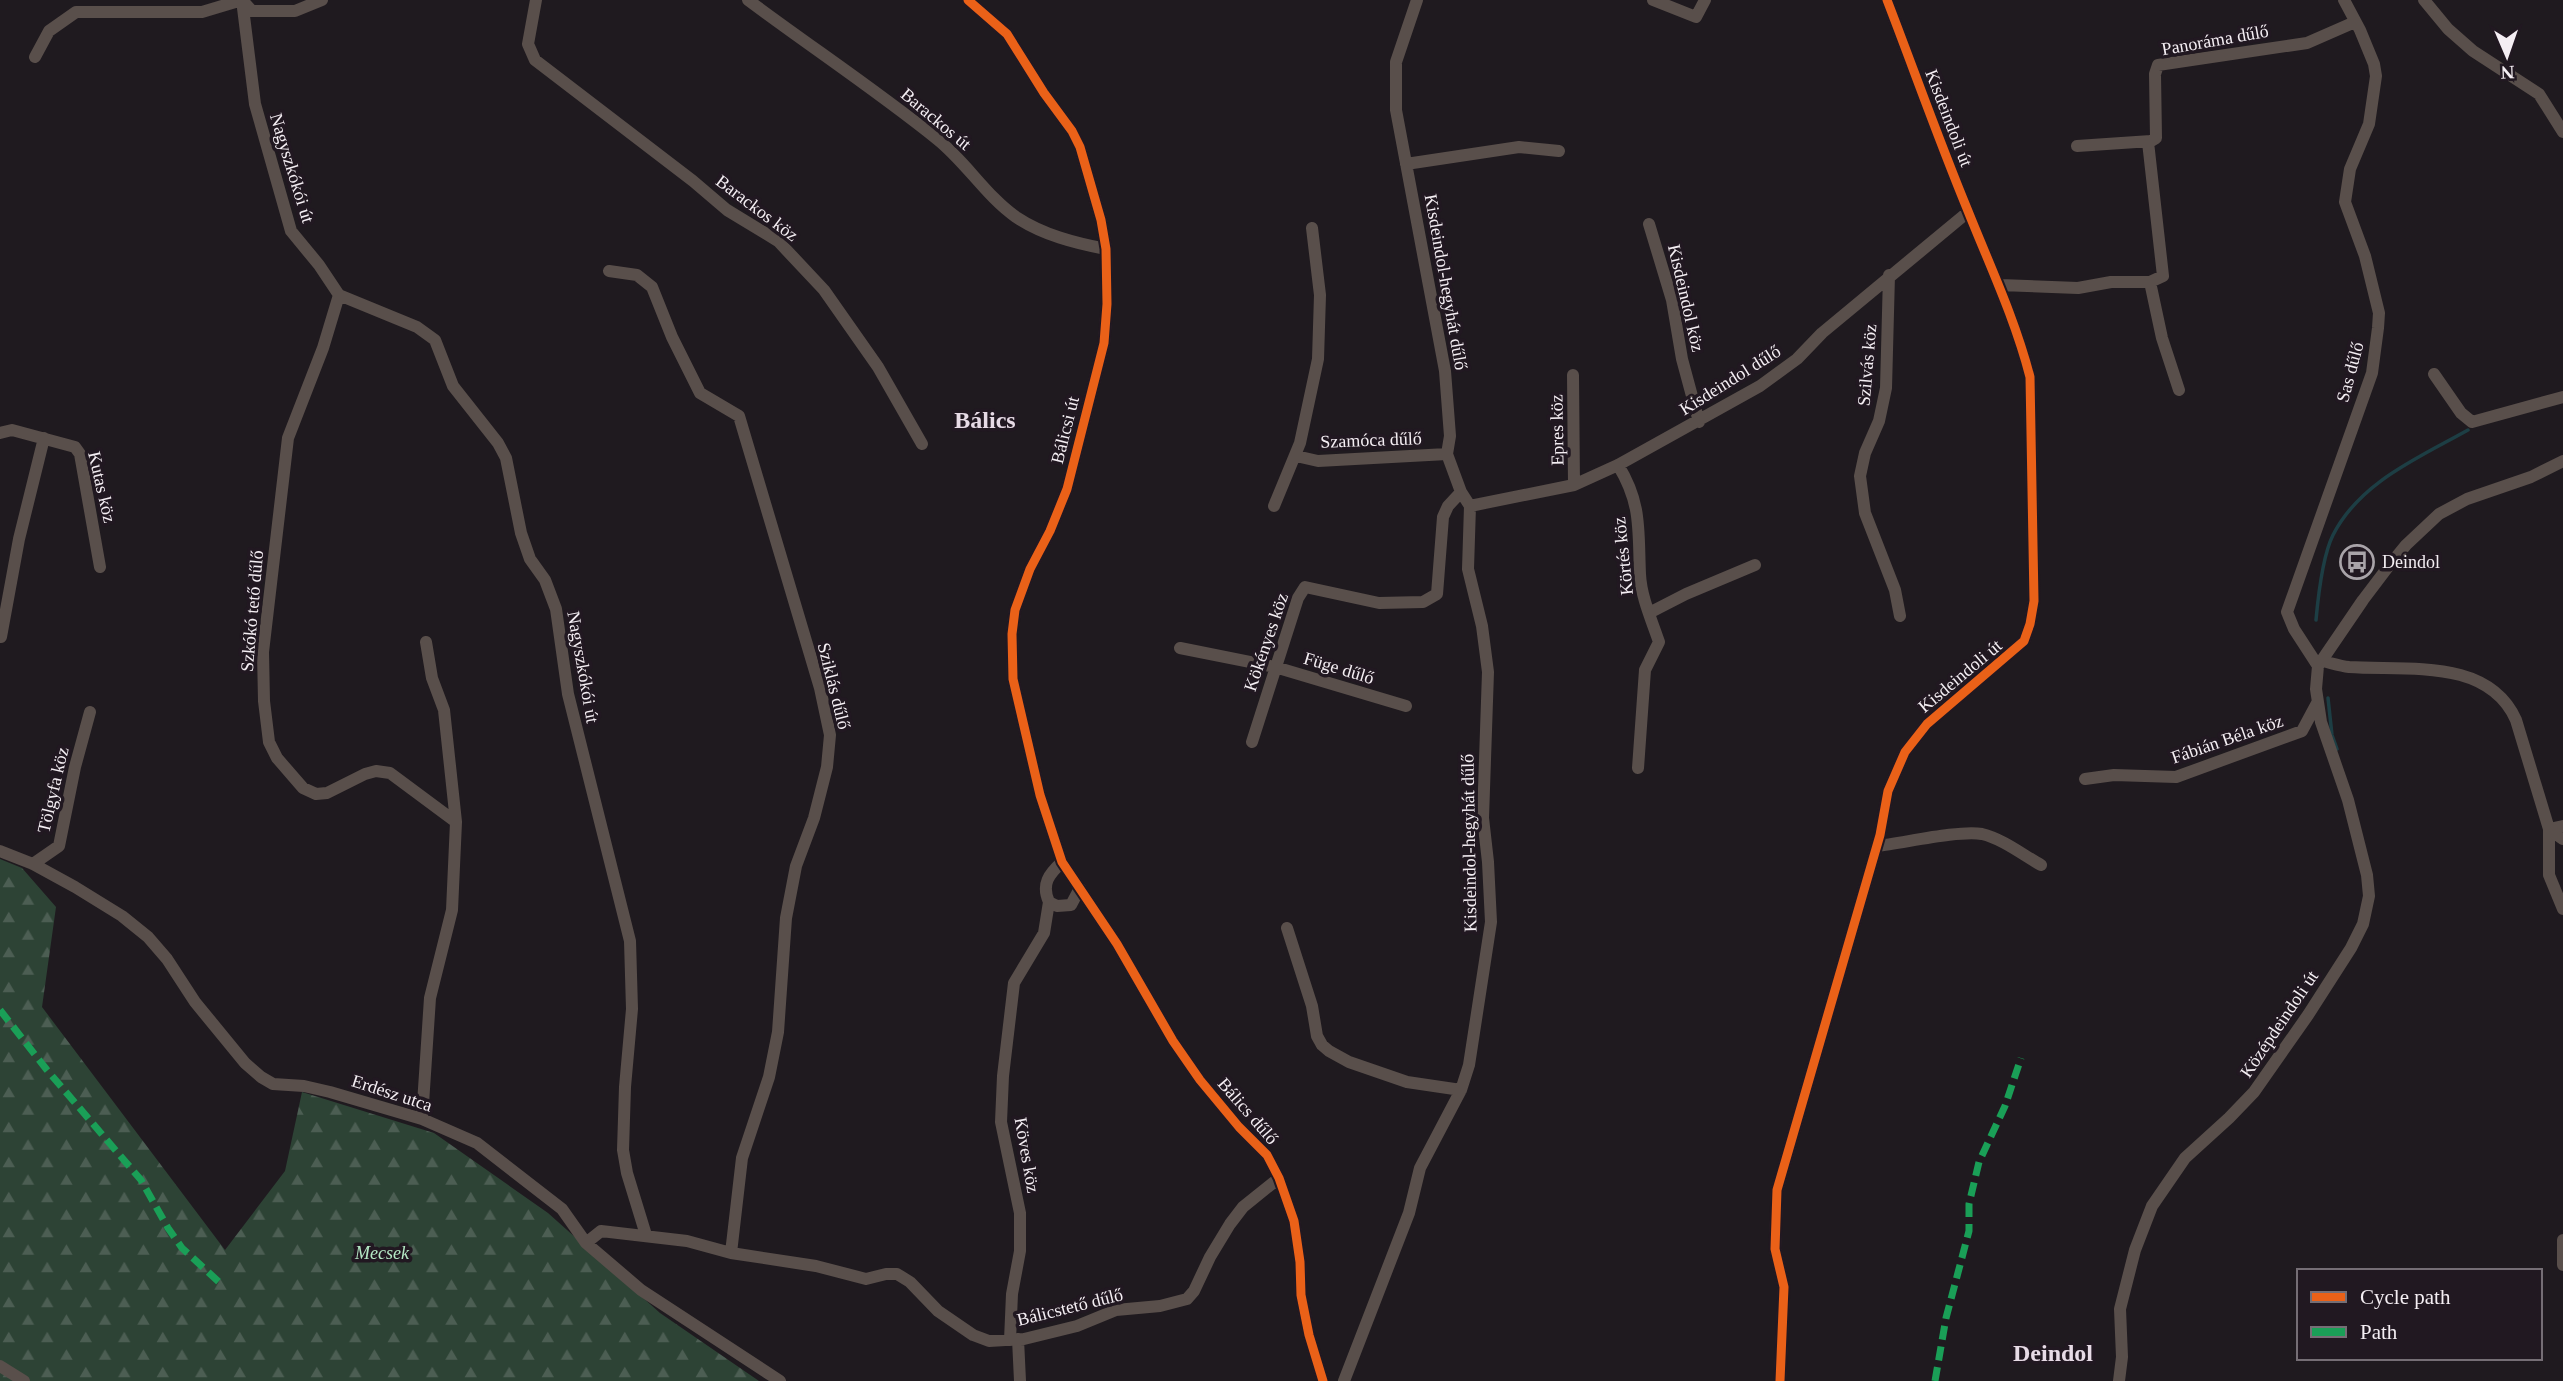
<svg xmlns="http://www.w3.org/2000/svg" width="2563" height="1381" font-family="Georgia,serif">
  <defs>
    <pattern id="forest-firs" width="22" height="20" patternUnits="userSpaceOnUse" patternTransform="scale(1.75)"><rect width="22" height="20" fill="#2d4335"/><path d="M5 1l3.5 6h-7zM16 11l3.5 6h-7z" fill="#4c5e53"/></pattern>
  </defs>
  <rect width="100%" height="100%" fill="#1f1a1f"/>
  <!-- forest -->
  <path fill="url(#forest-firs)" d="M0 859 22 868 56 907 42 1007 225 1250 285 1171 302 1092 434 1133 548 1213 660 1313 759 1381H0Z"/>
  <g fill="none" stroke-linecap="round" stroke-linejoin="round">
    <!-- stream -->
    <path stroke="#1d3e44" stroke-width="3.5" d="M2316 620C2318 598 2323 555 2333 535 2360 482 2418 458 2468 430
      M2328 698 2332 735 2337 749"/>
    <!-- minor -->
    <path stroke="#594f4b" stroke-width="12" d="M242 0 255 104 291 231 319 265 339 295 417 327 435 340 453 386 498 443 506 458 521 533 530 559 545 580 556 609 568 694 630 941 632 1009 625 1087 623 1150 627 1173 646 1235
      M536 0 528 44 535 60 693 181 727 210 778 241 824 290 878 367 922 444
      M748 0C811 47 876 90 937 139 966 162 986 196 1016 217 1043 235 1075 243 1106 249
      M968 0 1007 34 1044 93 1072 131 1080 147 1101 220 1106 249 1107 304 1104 343 1067 489 1050 531 1030 569 1015 610 1012 634 1013 679 1040 795 1062 862 1117 944 1173 1041 1200 1080 1239 1127 1267 1155 1279 1178 1294 1221 1300 1262 1301 1295 1309 1335 1323 1381
      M1653 0 1696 17 1705 0
      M2424 0 2448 29 2473 51 2539 94 2563 132
      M35 57 49 31 76 12H202L242 0 252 11H295L322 0
      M2077 146 2151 141 2156 138 2155 74 2158 65 2307 43 2355 22
      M1406 164 1519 147 1559 151
      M1649 224 1672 300 1682 359 1699 422
      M609 271 637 275 652 287 672 337 700 393 739 416 820 688 830 735 827 767 814 818 796 866 786 918 778 1032 769 1077 742 1158 731 1253
      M1889 275 1886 388 1879 421 1865 453 1860 476 1865 513 1895 590 1900 616
      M2150 282 2162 338 2179 390
      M2000 285 2078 288 2111 282H2150L2163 276 2148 142
      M339 295 323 348 288 438 263 652 264 701 269 742 277 758 303 788 316 794 327 793 365 774 376 771 390 773 456 822 452 910 430 998 422 1119
      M2434 374 2461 413 2472 422 2563 397
      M1573 375 1574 485
      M0 433 12 430 75 447 80 454 100 567
      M1296 456 1318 461 1447 454
      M1618 465C1642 504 1638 530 1640 574 1641 597 1652 621 1659 642L1645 670 1638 768
      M1274 506 1300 443 1318 359 1320 295 1312 228
      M1470 506 1574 485 1618 465 1760 386 1797 359 1822 333 1968 212
      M1649 613 1686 594 1755 565
      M1 637 19 539 44 438
      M426 642 432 678 444 710 456 822
      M1180 648 1275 667 1406 706
      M2322 661C2331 663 2340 666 2349 667 2405 671 2488 657 2516 720L2549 829 2563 839
      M2318 666 2294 629 2287 612 2372 373 2378 328 2379 313 2365 256 2345 202 2350 169 2369 124 2376 76 2374 64 2360 30 2344 0
      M1252 742 1298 598 1305 587 1379 603 1423 602 1437 594 1443 517 1448 506 1461 492
      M2085 779 2114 775 2176 777 2302 731 2317 703
      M2563 826 2549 829V875L2563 909
      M1877 846C1904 843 1959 830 1982 834 2003 839 2023 855 2041 865
      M0 851 33 864 75 887 122 916 148 937 167 959 195 1002 245 1063 261 1077 273 1084 304 1086 330 1092 422 1119 477 1143 562 1209 586 1243 641 1290 780 1381
      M1062 862C1049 874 1041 884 1049 902L1057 906 1071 905 1080 888
      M33 864 59 846 75 767 90 712
      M1287 928 1312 1006 1317 1036 1322 1045 1329 1051 1349 1062 1407 1082 1461 1090
      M2563 1240V1265
      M586 1243 601 1231 687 1241 731 1253 816 1266 866 1279 886 1274H897L910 1282 938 1311 973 1335 989 1341 1024 1339 1077 1326 1116 1310 1160 1306 1187 1299 1194 1291 1210 1257 1230 1224 1243 1207 1279 1178
      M1018 1339 1020 1381
      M1010 1340 1012 1294 1020 1251V1213L1001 1122 1003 1076 1014 983 1044 933 1049 902
      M0 1366 24 1381
      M1344 1381 1409 1213 1420 1168 1461 1090 1469 1065 1491 922 1488 862 1483 818 1488 672 1482 626 1468 569 1470 506 1461 492 1447 454 1450 436 1445 371 1396 110V62L1417 0
      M1780 1381 1784 1287 1775 1249 1777 1190 1880 835 1888 791 1905 752 1927 724 2024 641 2030 624 2034 601 2030 377C2015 319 1990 266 1968 211 1939 141 1914 70 1887 0
      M2119 1381 2122 1357 2120 1309 2135 1250 2152 1206 2185 1158 2229 1118 2254 1092 2308 1015 2351 948 2363 924 2369 896 2367 875 2348 800 2321 722 2316 689 2318 666 2363 600 2388 567 2406 545 2439 514 2467 499 2531 477 2563 461"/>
    <!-- quiet -->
    <path stroke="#1a9f57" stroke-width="7" stroke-dasharray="14 7" stroke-linecap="butt" d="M0 1010 47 1070 141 1180 168 1228 182 1248 219 1282
      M1935 1381 1946 1318 1969 1231V1204L1979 1162 2005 1106 2021 1058"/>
    <!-- cycleway casing -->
    <g stroke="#211821" stroke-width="13">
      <path id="cycleway" d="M968 0 1007 34 1044 93 1072 131 1080 147 1101 220 1106 249 1107 304 1104 343 1067 489 1050 531 1030 569 1015 610 1012 634 1013 679 1040 795 1062 862 1117 944 1173 1041 1200 1080 1239 1127 1267 1155 1279 1178 1294 1221 1300 1262 1301 1295 1309 1335 1323 1381
        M1780 1381 1784 1287 1775 1249 1777 1190 1880 835 1888 791 1905 752 1927 724 2024 641 2030 624 2034 601 2030 377C2015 319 1990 266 1968 211 1939 141 1914 70 1887 0"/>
    </g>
    <!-- cycleway -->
    <use href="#cycleway" stroke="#ea6118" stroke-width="9"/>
  </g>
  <!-- icons -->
  <defs>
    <g id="bus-ring" transform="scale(1.75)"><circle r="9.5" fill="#211821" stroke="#a9a4a9" stroke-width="1.5"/><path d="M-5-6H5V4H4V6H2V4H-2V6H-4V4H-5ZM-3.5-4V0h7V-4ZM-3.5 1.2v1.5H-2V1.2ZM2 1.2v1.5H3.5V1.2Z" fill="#a9a4a9"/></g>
  </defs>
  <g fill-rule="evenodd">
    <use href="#bus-ring" x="2357" y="562"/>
  </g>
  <g text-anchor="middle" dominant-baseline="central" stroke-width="7" stroke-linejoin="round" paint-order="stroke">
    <!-- street labels -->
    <g font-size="18" fill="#f4eef3" stroke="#211821">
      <text transform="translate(2215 40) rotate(-10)">Panoráma dűlő</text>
      <text transform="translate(1949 118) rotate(69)">Kisdeindoli út</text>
      <text transform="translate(936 119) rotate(40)">Barackos út</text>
      <text transform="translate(292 168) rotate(73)">Nagyszkókói út</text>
      <text transform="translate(757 208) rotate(37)">Barackos köz</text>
      <text transform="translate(1446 282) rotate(80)">Kisdeindol-hegyhát dűlő</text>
      <text transform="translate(1686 298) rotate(77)">Kisdeindol köz</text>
      <text transform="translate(1867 365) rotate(-85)">Szilvás köz</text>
      <text transform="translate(2350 372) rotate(-75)">Sas dűlő</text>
      <text transform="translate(1730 380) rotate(-32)">Kisdeindol dűlő</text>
      <text transform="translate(1065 430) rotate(-76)">Bálicsi út</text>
      <text transform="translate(1557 430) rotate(-91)">Epres köz</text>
      <text transform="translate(1371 440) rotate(-2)">Szamóca dűlő</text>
      <text transform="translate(102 487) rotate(77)">Kutas köz</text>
      <text transform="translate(1623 556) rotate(-96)">Körtés köz</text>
      <text transform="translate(252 611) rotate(-85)">Szkókó tető dűlő</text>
      <text transform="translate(1266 642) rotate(-71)">Kökényes köz</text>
      <text transform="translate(583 667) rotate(80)">Nagyszkókói út</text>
      <text transform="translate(1339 668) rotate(17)">Füge dűlő</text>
      <text transform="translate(1960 676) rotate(-40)">Kisdeindoli út</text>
      <text transform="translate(834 686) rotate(76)">Sziklás dűlő</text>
      <text transform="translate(2227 739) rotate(-19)">Fábián Béla köz</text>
      <text transform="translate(53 790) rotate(-77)">Tölgyfa köz</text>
      <text transform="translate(1469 843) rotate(-91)">Kisdeindol-hegyhát dűlő</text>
      <text transform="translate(2279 1024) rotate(-56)">Középdeindoli út</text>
      <text transform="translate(392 1093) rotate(18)">Erdész utca</text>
      <text transform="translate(1248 1111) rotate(49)">Bálics dűlő</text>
      <text transform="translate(1027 1155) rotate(80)">Köves köz</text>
      <text transform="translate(1070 1307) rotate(-14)">Bálicstető dűlő</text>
    </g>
    <!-- poi labels -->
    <g font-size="18" fill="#f4eef3" stroke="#211821" text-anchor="start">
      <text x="2382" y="562">Deindol</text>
    </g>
    <!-- park labels -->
    <g font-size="18" font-style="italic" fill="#b4e8c4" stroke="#211821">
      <text x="382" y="1253">Mecsek</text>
    </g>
    <!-- district labels -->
    <g font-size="24" font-weight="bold" fill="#e7dbe6" stroke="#211821">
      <text x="985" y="420">Bálics</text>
      <text x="2053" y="1353">Deindol</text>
    </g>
  </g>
  <!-- legend -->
  <rect x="2297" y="1269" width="245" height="91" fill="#211821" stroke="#756e75" stroke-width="2"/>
  <rect x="2311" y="1292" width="35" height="10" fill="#ea6118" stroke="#756e75" stroke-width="2"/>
  <text x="2360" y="1304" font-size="21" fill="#f4eef3">Cycle path</text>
  <rect x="2311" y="1327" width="35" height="10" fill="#1a9f57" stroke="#756e75" stroke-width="2"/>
  <text x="2360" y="1339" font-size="21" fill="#f4eef3">Path</text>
  <!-- north arrow -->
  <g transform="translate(2507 56) rotate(178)" stroke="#211821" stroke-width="5" paint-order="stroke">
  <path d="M0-5L12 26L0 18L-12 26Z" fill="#f4eef3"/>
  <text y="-10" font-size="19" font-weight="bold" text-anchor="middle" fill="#f4eef3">N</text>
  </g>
</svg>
